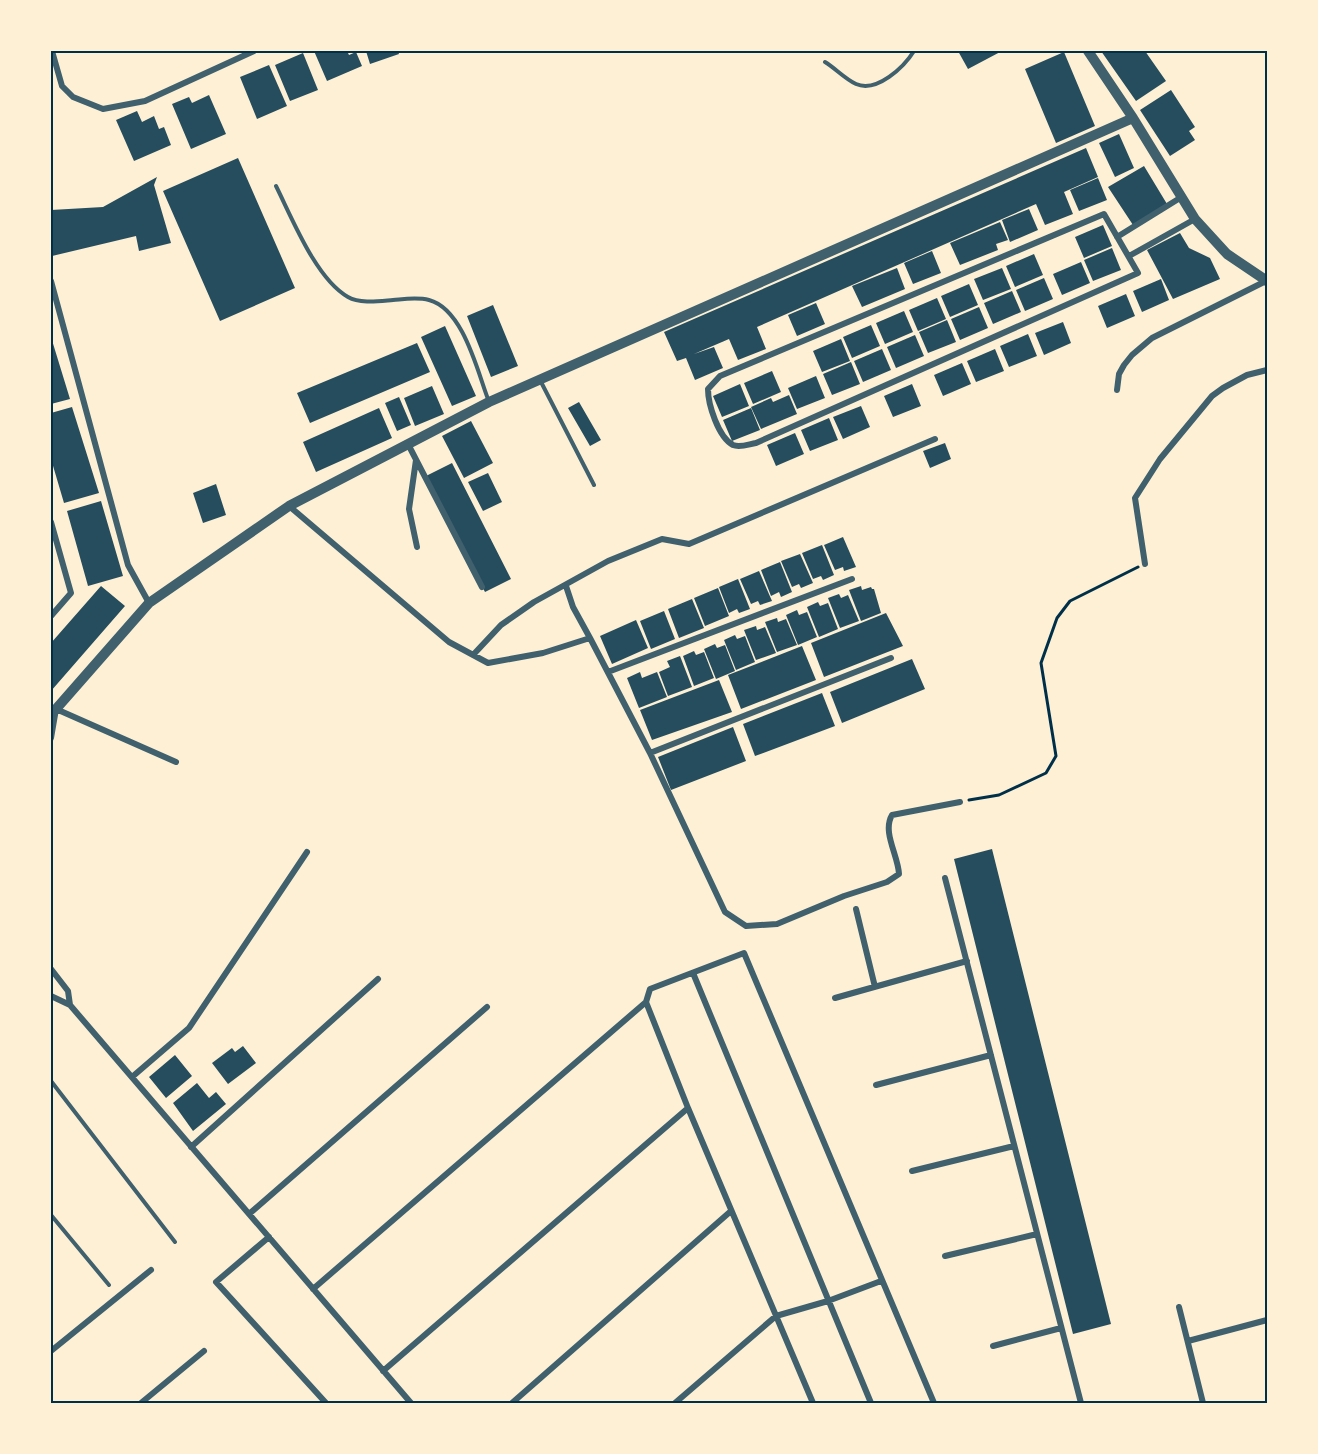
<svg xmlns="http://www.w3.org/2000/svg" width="1318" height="1454" font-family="Figtree,sans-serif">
  <rect width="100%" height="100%" fill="#fdf0d5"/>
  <!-- building -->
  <path fill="#264d5e" d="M314 51H347L349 55 356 52 362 66 327 81Z
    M366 51H398L399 54 370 64Z
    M958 51H1002L968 69Z
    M1101 51H1145L1166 81 1136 101Z
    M1064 52 1095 126 1056 143 1025 69Z
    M303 53 318 90 290 101 275 65Z
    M269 65 287 106 257 119 240 77Z
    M1171 90 1195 127 1189 131 1195 140 1170 156 1140 110Z
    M209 95 226 134 191 149 172 104 189 97 192 103Z
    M137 111 142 122 154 116 159 129 164 127 171 145 134 161 116 120Z
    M1119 134 1134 168 1115 177 1099 143Z
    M1086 148 1098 177 1064 192 1073 214 1045 225 1036 204 757 327 766 349 738 360 729 339 694 354 714 347 723 368 695 380 686 358 677 361 664 332Z
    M238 158 295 288 220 321 163 191Z
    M1144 166 1167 204 1133 225 1108 187Z
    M157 177 154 185 171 243 139 251 136 236 52 256 51 210 103 207Z
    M1098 178 1107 200 1079 211 1070 190Z
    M1029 209 1038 230 1010 242 1002 220Z
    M1000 222 1008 240 996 244 998 250 960 265 950 243Z
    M1103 225 1112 246 1084 258 1075 237Z
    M1180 233 1189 248 1210 258 1220 279 1173 299 1147 250Z
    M1112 248 1121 270 1093 281 1084 260Z
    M932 251 941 273 913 284 904 263Z
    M1034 254 1043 275 1015 287 1006 266Z
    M1081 262 1090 283 1062 295 1053 274Z
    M897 268 905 289 862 307 852 286Z
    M1002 268 1011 289 983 300 974 279Z
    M1044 278 1053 299 1025 311 1016 290Z
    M1161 279 1169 300 1142 312 1133 291Z
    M969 284 978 305 950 317 941 296Z
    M1012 291 1021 312 993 324 984 303Z
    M1126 294 1135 316 1107 328 1098 306Z
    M937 298 946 319 918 331 909 310Z
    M816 303 825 324 797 336 788 315Z
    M493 305 518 366 491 377 467 316Z
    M979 307 988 328 960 340 951 319Z
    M904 311 913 332 885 344 876 323Z
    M947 320 956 342 928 353 919 332Z
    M1063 322 1071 343 1044 355 1035 333Z
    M871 325 880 346 852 358 843 337Z
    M445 326 476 396 452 406 421 337Z
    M1028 334 1037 356 1009 367 1000 346Z
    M915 335 924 356 896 368 887 347Z
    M51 337 70 399 51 404Z
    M841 339 850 361 822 372 813 351Z
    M417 343 430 372 310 423 297 393Z
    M882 349 891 370 863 382 854 361Z
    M995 349 1004 371 976 382 967 361Z
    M851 362 860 384 832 395 823 374Z
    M962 363 971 384 943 396 934 375Z
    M772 371 781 392 753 404 744 383Z
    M816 376 825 398 797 409 788 388Z
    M740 384 749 406 722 417 713 396Z
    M912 384 921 406 893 417 884 396Z
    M432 386 444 414 415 426 404 398Z
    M789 395 797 414 761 429 751 407 771 398 773 402Z
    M399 397 411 425 397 431 385 403Z
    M579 402 601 440 590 446 568 408Z
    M861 406 870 427 843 439 833 417Z
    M72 407 99 493 64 503 51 459V413Z
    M379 408 392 438 316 472 303 442Z
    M751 408 760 430 732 441 723 420Z
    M829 418 838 440 810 451 801 430Z
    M471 421 493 463 464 478 442 436Z
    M795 433 804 454 776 466 767 445Z
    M945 443 951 459 930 468 923 451Z
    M452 463 511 579 485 592 426 476Z
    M488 473 502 502 483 511 468 482Z
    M216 484 226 515 203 523 193 493Z
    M101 501 123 576 88 586 67 511Z
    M843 537 856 567 844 571 843 567 835 570 824 545Z
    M822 545 834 575 823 580 821 576 813 579 802 553Z
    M800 554 813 583 801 588 799 584 792 587 781 561Z
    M780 562 792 592 781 597 779 592 771 596 761 570Z
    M759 571 772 601 760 605 758 601 751 604 740 579Z
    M738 579 750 609 739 613 737 609 729 613 719 587Z
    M101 586 125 606 51 691V643Z
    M861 586 862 590 871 587 872 589H874L881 613 861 621 849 590Z
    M718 588 729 616 705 626 694 598Z
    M839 594 841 598 848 595 859 621 840 628 828 598Z
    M692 599 704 628 679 638 668 609Z
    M818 602 820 606 828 603 838 629 819 637 807 607Z
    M797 610 799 615 807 612 817 637 798 645 786 615Z
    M664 611 675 639 651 649 640 621Z
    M886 613 903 646 824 677 811 643Z
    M777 618 778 622 786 619 797 645 777 652 765 622Z
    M636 620 648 648 612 664 600 636Z
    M756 626 757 630 765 627 776 653 756 660 744 630Z
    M735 635 737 639 745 636 755 662 736 670 724 640Z
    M715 644 717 648 725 645 735 671 716 679 704 649Z
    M802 646 816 680 741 709 728 675Z
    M694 651 696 655 704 652 714 678 694 686 683 656Z
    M680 656 692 687 668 696 659 672 670 667 667 661Z
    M912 659 925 689 842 723 830 692Z
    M640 672 642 678 657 672 667 697 639 708 627 678Z
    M719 680 732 712 652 740 640 710Z
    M822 693 835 726 755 756 743 724Z
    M733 727 746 761 671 790 658 757Z
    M992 849 1111 1324 1073 1334 954 859Z
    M243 1046 256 1063 228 1084 212 1063 232 1048 235 1052Z
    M175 1055 192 1076 166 1098 149 1077Z
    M197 1083 209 1098 216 1092 226 1104 193 1131 173 1103Z"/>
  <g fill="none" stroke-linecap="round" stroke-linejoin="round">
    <!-- path -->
    <path stroke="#003049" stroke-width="3" d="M969 800 999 795 1046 773 1056 756 1041 663 1057 618 1070 601 1138 567"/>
    <!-- service -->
    <path stroke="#3f606c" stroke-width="4" d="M825 62C835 68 845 79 856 84 877 93 904 67 914 51
      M276 186C292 218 316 279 348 297 360 304 380 301 393 300 405 299 417 297 429 300 463 309 477 370 488 399
      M540 380 594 485
      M51 1081 175 1242
      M51 1215 109 1285"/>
    <!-- minor -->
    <path stroke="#3f606c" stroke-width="6" d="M52 51 62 86 73 97 103 109 145 101 254 51
      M1104 214 1138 273 756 443C749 444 740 448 733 445 718 437 708 404 708 389L720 376Z
      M1117 237 1180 198
      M1129 256 1195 219
      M51 281 128 565 149 603
      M1117 390 1119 374 1124 365 1132 355 1152 338 1266 281
      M409 446 482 587
      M416 460 409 509 417 547
      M289 506 449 642 488 663 543 653 590 638 650 753 725 912 746 926 777 924 844 896 887 882 899 874C898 855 882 832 892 815L960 802
      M51 522 71 593 51 616
      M1145 564 1135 498 1160 459 1212 396 1223 388 1247 375 1267 370
      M566 586 573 607 590 638
      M473 655 501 625 534 602 608 561 662 539 689 544 935 439
      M608 672 852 579
      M51 738 56 709 176 762
      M650 753 891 658
      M945 878 1081 1403
      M856 909 875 987
      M51 969 68 991 70 1005 51 996
      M693 973 871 1403
      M835 998 967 961
      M646 1002 688 1108 813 1403
      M70 1005 411 1403
      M132 1077 189 1028 307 852
      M876 1085 991 1055
      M191 1147 378 979
      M912 1171 1014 1146
      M249 1214 487 1007
      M269 1237 216 1282 326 1403
      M945 1256 1037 1234
      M313 1289 646 1002 650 989 744 953 934 1403
      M1179 1307 1203 1403
      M1188 1341 1267 1320
      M993 1346 1061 1328
      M51 1351 151 1270
      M383 1371 688 1108
      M141 1403 204 1351
      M512 1403 731 1211
      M675 1403 776 1316 828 1301 881 1281"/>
    <!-- tertiary -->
    <path stroke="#3f606c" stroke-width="10" d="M1088 51 1133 118 1195 219 1227 254 1267 281
      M51 712 56 709 149 603 289 506 489 402 1133 118"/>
  </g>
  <!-- border -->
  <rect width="1318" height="1454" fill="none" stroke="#fdf0d5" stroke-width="105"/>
  <rect x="52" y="52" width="1214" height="1350" fill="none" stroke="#003049" stroke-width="2"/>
</svg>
